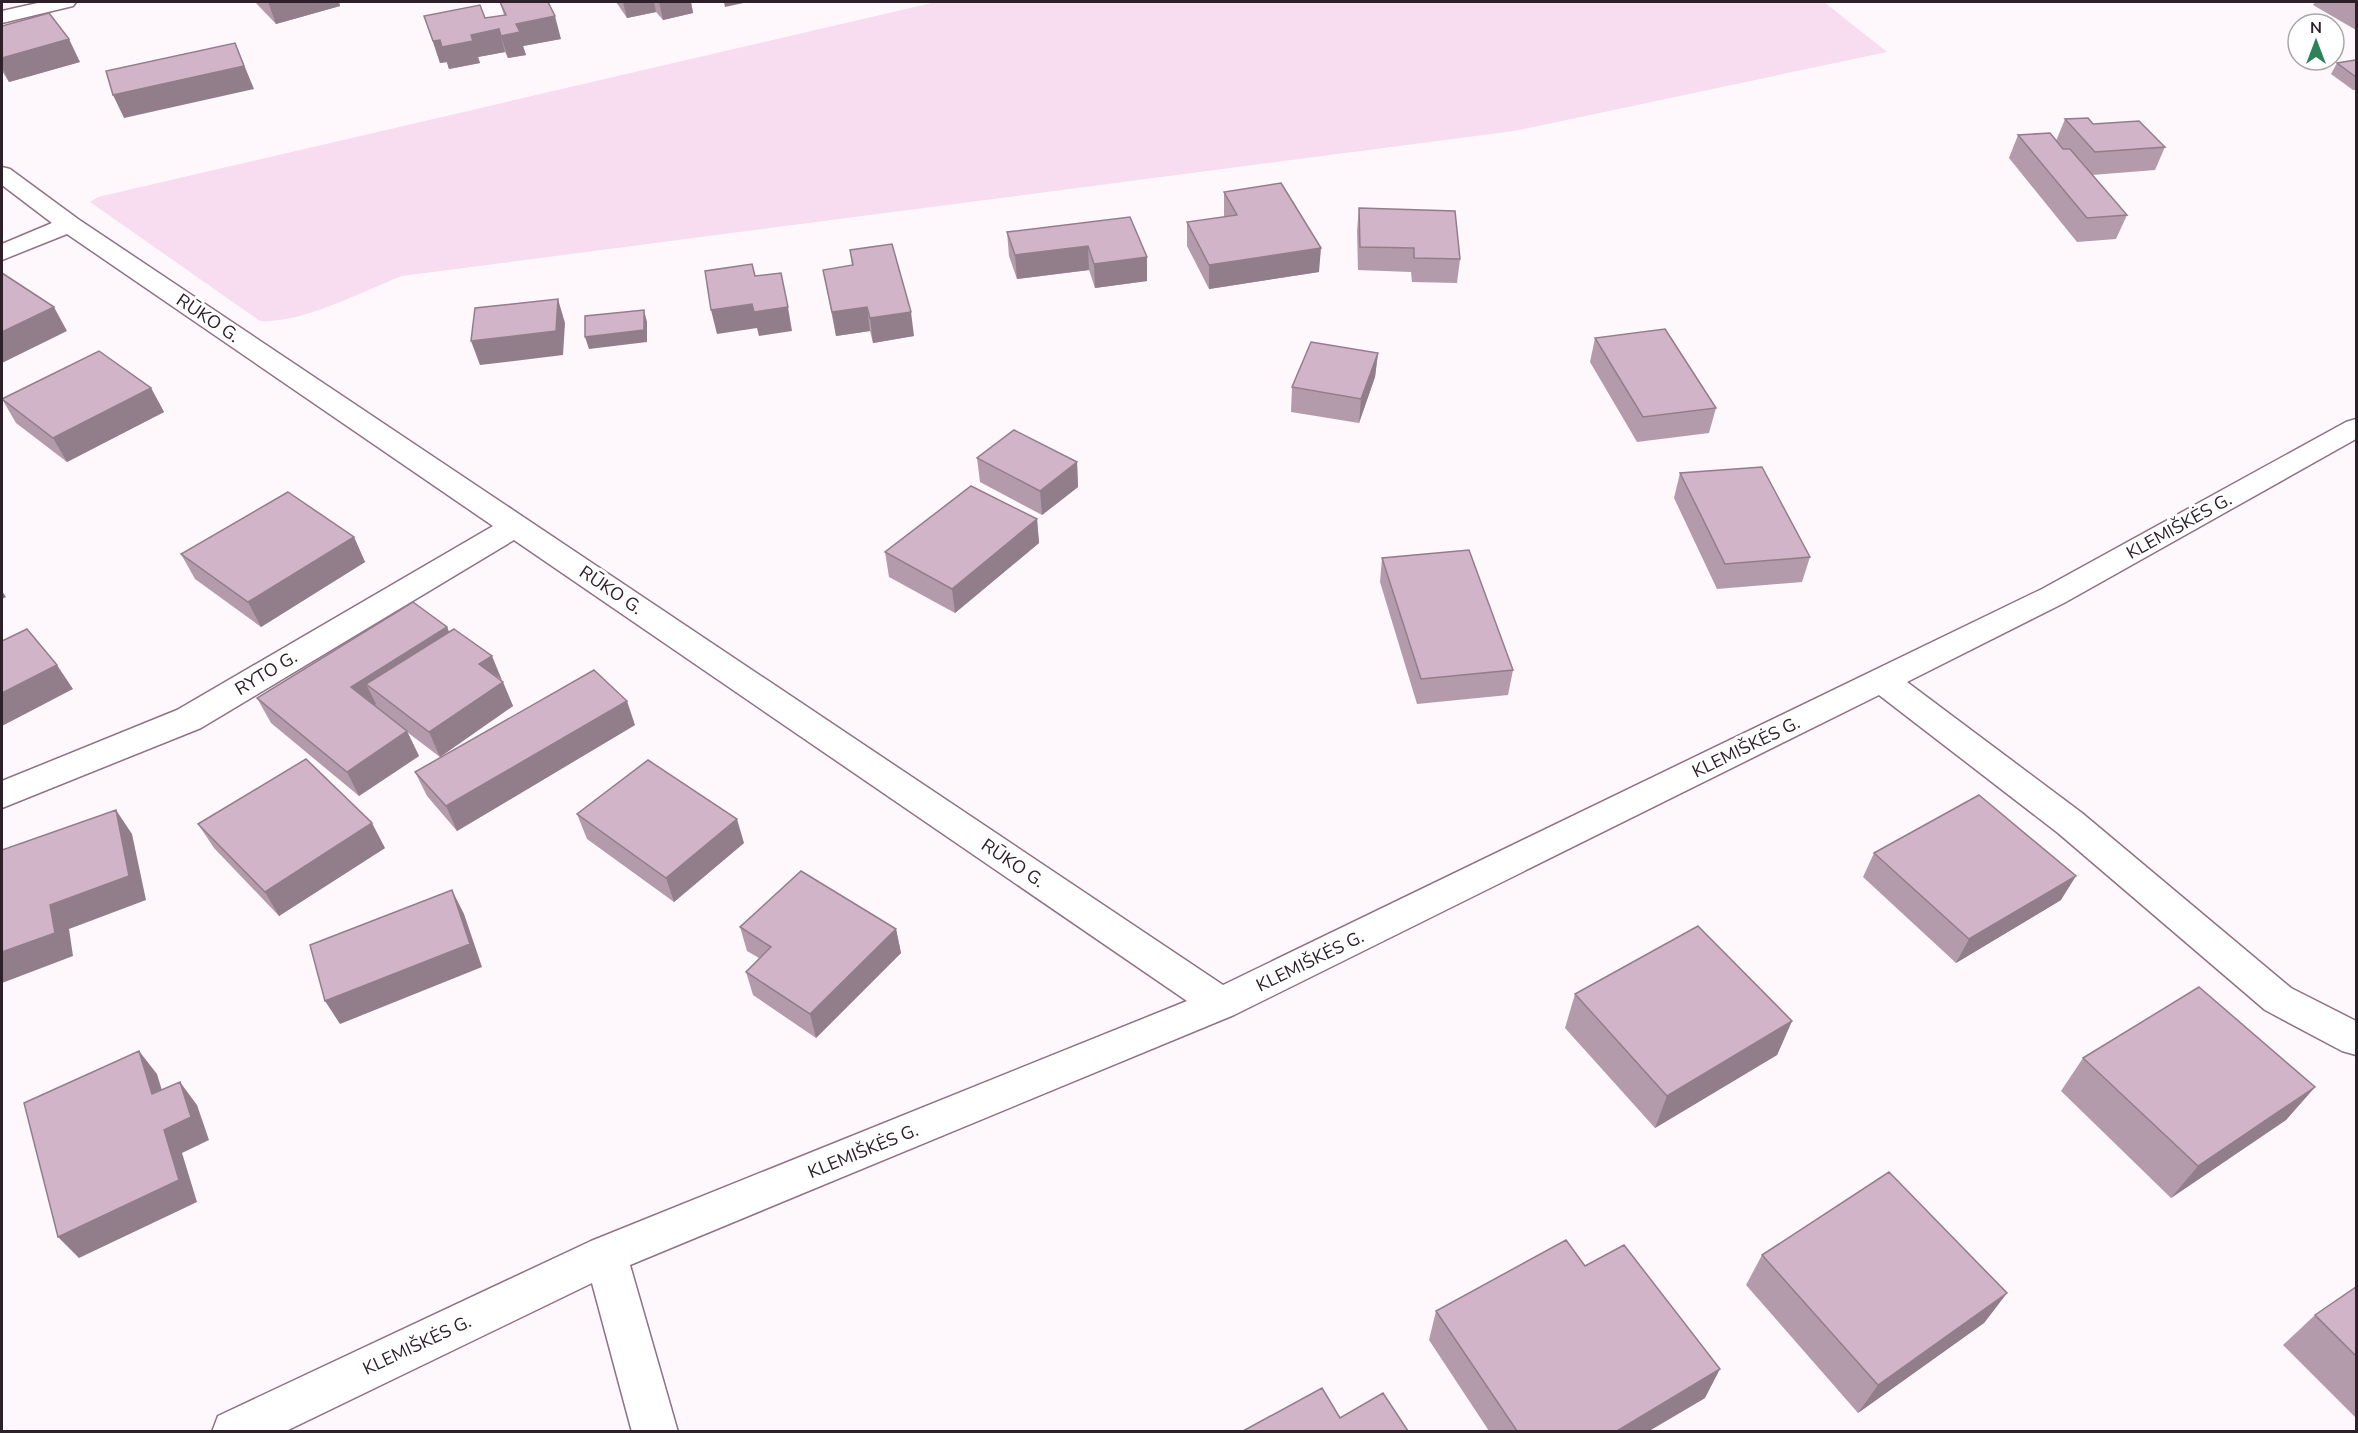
<svg xmlns="http://www.w3.org/2000/svg" width="2358" height="1433" font-family="'Nunito Sans',sans-serif">
  <rect width="100%" height="100%" fill="#fef7fc"/>
  <!-- green -->
  <path fill="#f8dcef" d="M936 2H1824L1887 52 1514 131 402 276C363 291 301 324 260 321L90 202 98 197Z"/>
  <g fill="none" stroke-linecap="round" stroke-linejoin="round">
    <!-- minor casing -->
    <g stroke="#907186" stroke-width="3">
      <path id="minor" d="M42 2H76L73 6 2 23V11Z
        M2 167 10 169 78 219 1223 985 2042 589 2346 422 2356 419V439L2064 603 1907 682 2082 813 2291 988 2356 1021V1055L2342 1051 2265 1010 2058 833 1879 695 1234 1015 630 1265 678 1432H632L592 1283 284 1432H212L218 1416 591 1241 1187 1001 514 540 201 728 2 808V781L177 710 493 526 67 234 2 260V244L52 223 2 185Z"/>
    </g>
    <!-- minor -->
    <use href="#minor" fill="#fff" fill-rule="evenodd"/>
  </g>
  <!-- wall -->
  <path fill="#b49bab" d="M255 2H339L340 6 276 24Z
    M500 2 561 39 523 46 526 55 508 58 505 52 478 57 480 63 449 69 447 62 440 63 424 16 485 18 504 15Z
    M616 2H691L693 13 663 20 656 12 627 18Z
    M2315 2H2356V30L2313 5Z
    M2 26 80 62 9 82 2 71Z
    M2356 60V90H2353L2331 74 2337 63Z
    M2065 119 2093 124 2165 147 2155 170 2092 175 2127 215 2116 239 2077 242 2009 158 2018 135 2056 141Z
    M1224 192 1319 272 1209 289 1187 246V222L1224 217Z
    M1359 208 1460 259 1457 283 1412 282 1411 272 1358 270 1357 231Z
    M1007 232 1147 257V281L1095 288 1089 270 1017 279 1009 256Z
    M850 250 914 336 873 343 870 331 836 336 823 270 852 266Z
    M1595 338 1716 408 1709 433 1637 442 1590 362Z
    M1378 353 1375 377 1359 423 1291 412 1292 387Z
    M151 388 164 412 67 462 16 423 2 399Z
    M977 458 1077 462 1078 487 1042 515 980 482Z
    M1680 473 1810 557 1802 582 1717 589 1674 498Z
    M1037 519 1039 543 955 613 889 577 885 552Z
    M354 537 365 562 261 627 195 579 181 554Z
    M1382 558 1513 670 1508 695 1417 704 1380 582Z
    M447 627 449 632 502 681 513 706 440 757 407 732 419 756 359 796 271 723 257 698Z
    M635 725 457 831 427 796 415 772Z
    M577 814 744 843 674 902 587 839Z
    M198 824 385 848 279 916 214 848Z
    M1874 853 2061 900 1956 963 1863 877Z
    M740 927 896 929 901 953 816 1038 753 995 746 972 759 958 747 951Z
    M1575 994 1792 1021 1777 1055 1655 1128 1565 1028Z
    M2083 1058 2315 1087 2286 1120 2171 1198 2061 1091Z
    M1762 1255 2007 1293 1984 1323 1858 1413 1746 1285Z
    M1585 1266 1705 1398 1649 1431H1489L1429 1340 1436 1311Z
    M2356 1287V1418L2283 1345 2315 1315Z"/>
  <!-- shaded-wall -->
  <path fill="#927e8b" d="M268 2H339L340 6 276 24Z
    M623 2H654L656 12 627 18Z
    M659 2H691L693 13 663 20Z
    M724 2H748L725 7Z
    M555 16 561 39 523 46 526 55 508 58 501 36 516 24Z
    M499 29 505 52 478 57 480 63 449 69 442 47 471 35Z
    M69 39 80 62 9 82 2 67V58Z
    M440 40 447 62 440 63 433 41Z
    M235 43 254 89 124 118 113 95Z
    M1088 246 1089 270 1017 279 1015 255Z
    M1321 248 1319 272 1209 289V265Z
    M1147 257V281L1095 288 1094 264Z
    M558 299 565 323 563 355 480 365 471 341Z
    M752 304 788 307 792 331 759 336 757 328 717 334 711 310Z
    M54 307 67 331 2 363V332Z
    M867 307 870 331 836 336 832 312Z
    M644 310 647 322V342L589 349 585 337Z
    M911 312 914 336 873 343 870 318Z
    M1378 353 1375 377 1359 423 1361 399Z
    M151 388 164 412 67 462 53 438Z
    M1077 462 1078 487 1042 515 1040 491Z
    M1037 519 1039 543 955 613 952 589Z
    M354 537 365 562 261 627 248 602Z
    M2 591 6 597 2 599Z
    M447 627 457 651 366 684 376 704 363 712 351 687Z
    M492 656 502 680 479 664Z
    M57 665 73 689 2 726V693Z
    M503 682 513 706 440 757 429 732Z
    M627 701 635 725 457 831 446 806Z
    M407 731 419 756 359 796 347 772Z
    M116 810 132 834 146 900 69 929 73 956 2 983V952Z
    M737 819 744 843 674 902 666 878Z
    M372 823 385 848 279 916 265 892Z
    M2076 876 2061 900 1956 963 1969 939Z
    M452 890 464 914 482 967 340 1024 325 1001Z
    M896 929 901 953 816 1038 810 1014Z
    M1792 1021 1777 1055 1655 1128 1667 1096Z
    M139 1051 157 1074 170 1117 152 1094Z
    M180 1082 197 1105 209 1140 182 1153 197 1202 79 1258 58 1237 164 1130Z
    M2315 1087 2286 1120 2171 1198 2198 1166Z
    M2007 1293 1984 1323 1858 1413 1878 1385Z
    M1720 1369 1705 1398 1649 1431H1617Z"/>
  <!-- building -->
  <path fill="#d1b4c7" stroke="#927e8b" stroke-width="1.5" d="M500 2H548L555 16 516 24 520 32 501 36 499 29 471 35 473 41 442 47 440 40 433 41 424 16 480 5 485 18 506 15Z
    M49 13 69 39 2 58V26Z
    M235 43 244 66 113 95 106 71Z
    M2356 60V77L2337 63Z
    M2088 118 2093 124 2139 121 2165 147 2095 152 2065 119Z
    M2050 133 2063 149H2070L2127 215 2087 218 2018 135Z
    M1281 183 1321 248 1209 265 1187 222 1237 215 1224 192Z
    M1359 208 1455 211 1460 259 1414 258V248L1360 247Z
    M1130 217 1147 257 1094 264 1088 246 1015 255 1007 232Z
    M892 244 911 312 870 318 867 307 832 312 823 270 853 265 850 250Z
    M752 264 755 276 781 273 788 307 754 312 752 304 711 310 705 271Z
    M2 273 54 307 2 332Z
    M558 299 556 331 471 341 475 308Z
    M644 310V330L585 337V316Z
    M1665 329 1716 408 1643 417 1595 338Z
    M1311 342 1378 353 1361 399 1292 387Z
    M99 351 151 388 53 438 2 399Z
    M1014 430 1077 462 1040 491 977 458Z
    M1762 467 1810 557 1725 564 1680 473Z
    M971 486 1037 519 952 589 885 552Z
    M288 492 354 537 248 602 181 554Z
    M1469 550 1513 670 1421 679 1382 558Z
    M413 602 447 627 351 687 407 731 347 772 257 698Z
    M27 629 57 665 2 693V641Z
    M454 629 492 656 479 664 503 682 429 732 366 684Z
    M594 670 627 701 446 806 415 772Z
    M306 759 372 823 265 892 198 824Z
    M648 760 737 819 666 878 577 814Z
    M1979 795 2076 876 1969 939 1874 853Z
    M116 810 129 876 50 905 55 933 2 952V850Z
    M801 871 896 929 810 1014 746 972 771 947 740 927Z
    M452 890 470 944 325 1001 310 945Z
    M1698 926 1792 1021 1667 1096 1575 994Z
    M2199 987 2315 1087 2198 1166 2083 1058Z
    M139 1051 152 1094 180 1082 191 1117 164 1130 179 1180 58 1237 24 1103Z
    M1889 1172 2007 1293 1878 1385 1762 1255Z
    M1566 1240 1585 1266 1624 1245 1720 1369 1617 1431H1517L1436 1311Z
    M2356 1287V1356L2315 1315Z
    M1322 1388 1340 1418 1383 1393 1408 1431H1243Z"/>
  <g text-anchor="middle" dominant-baseline="central" stroke-width="6" stroke-linejoin="round" paint-order="stroke">
    <!-- street labels -->
    <g font-size="18" fill="#2d2029" stroke="#fff">
      <text transform="translate(208 318) rotate(34)">RŪKO G.</text>
      <text transform="translate(2179 526) rotate(-29)">KLEMIŠKĖS G.</text>
      <text transform="translate(611 590) rotate(34)">RŪKO G.</text>
      <text transform="translate(266 673) rotate(-31)">RYTO G.</text>
      <text transform="translate(1746 747) rotate(-26)">KLEMIŠKĖS G.</text>
      <text transform="translate(1013 863) rotate(34)">RŪKO G.</text>
      <text transform="translate(1310 961) rotate(-26)">KLEMIŠKĖS G.</text>
      <text transform="translate(863 1151) rotate(-22)">KLEMIŠKĖS G.</text>
      <text transform="translate(417 1345) rotate(-25)">KLEMIŠKĖS G.</text>
    </g>
  </g>
  <!-- border -->
  <rect width="2358" height="1433" fill="none" stroke="#2d2029" stroke-width="6"/>
  <!-- north arrow -->
  <g transform="translate(2316 42)"><circle r="28" fill="#ffffff" stroke="#aba6a9" stroke-width="1.5"/>
  <path d="M0-4.5L10 22L0 15L-10 22Z" fill="#2b8358"/>
  <text y="-9" font-size="16" font-weight="bold" text-anchor="middle" fill="#2d2029">N</text>
  </g>
</svg>
